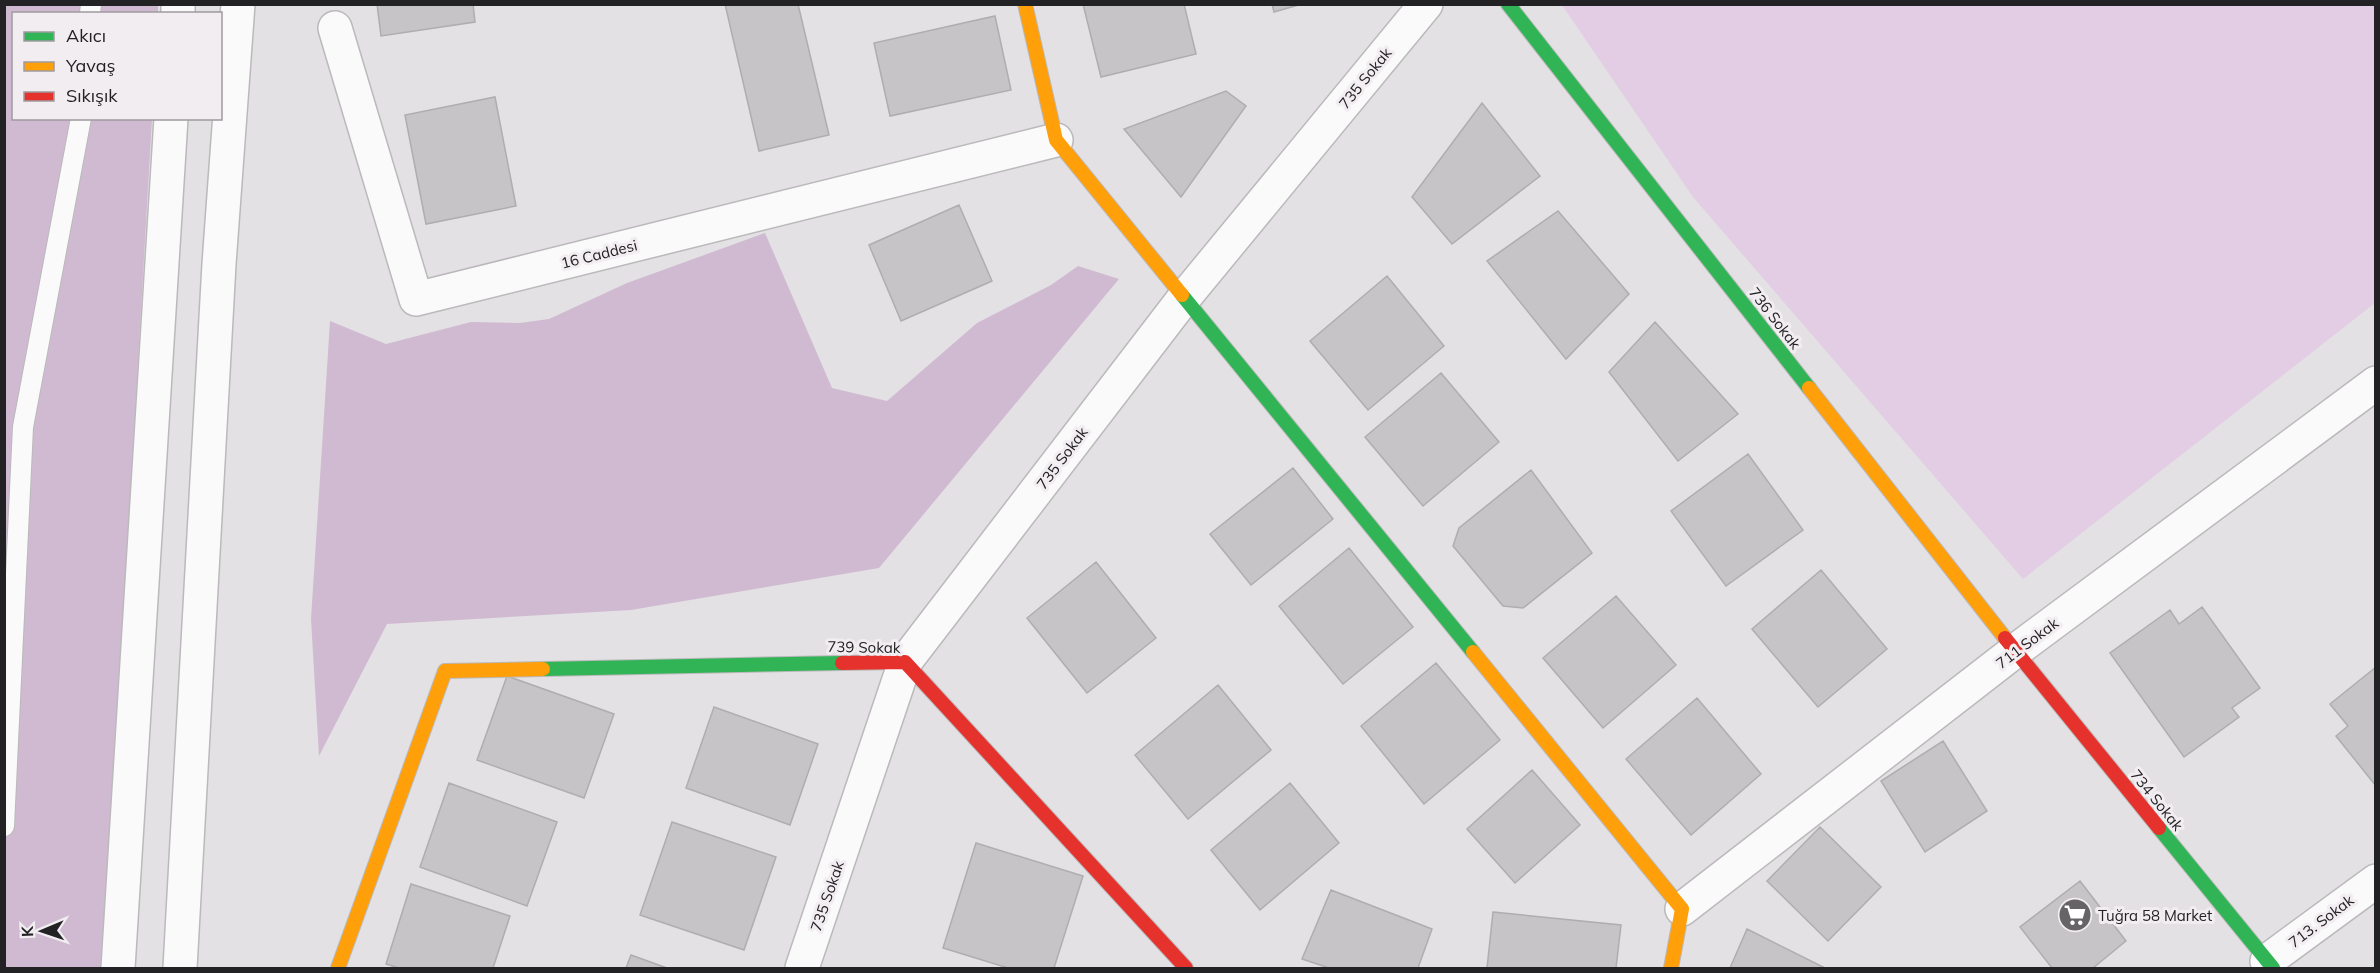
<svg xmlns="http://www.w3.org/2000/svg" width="2380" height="973" font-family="Mulish,sans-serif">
  <rect width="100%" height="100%" fill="#e3e1e3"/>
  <!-- green -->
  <path fill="#e2cde4" d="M1562 5H2375V303L2023 579 1693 197Z"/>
  <!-- forest -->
  <path fill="#d0bad2" d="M5 5H158V13L14 14V118L152 119 103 968H5Z
    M765 233 832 388 887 401 977 323 1051 285 1078 266 1119 279 879 568 631 610 387 624 319 756 311 619 330 321 386 344 471 322 520 323 549 319 627 283Z"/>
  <!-- building -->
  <path fill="#c6c4c6" stroke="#afadaf" stroke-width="1.5" d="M377 4H473L475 22 381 36Z
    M725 4H798L829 135 759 151Z
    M1083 4H1184L1196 54 1101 77Z
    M1272 4H1302L1274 12Z
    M995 16 1011 90 890 116 874 43Z
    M1226 91 1246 106 1181 197 1124 129Z
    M495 97 516 206 426 224 405 115Z
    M1482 103 1540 176 1452 244 1412 197Z
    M959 205 992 281 901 321 869 245Z
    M1558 211 1629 294 1566 359 1487 261Z
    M1387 276 1444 346 1368 410 1310 341Z
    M1655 322 1738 414 1678 461 1609 372Z
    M1441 373 1499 442 1423 506 1365 437Z
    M1748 454 1803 530 1726 586 1671 511Z
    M1293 468 1333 519 1251 585 1210 534Z
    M1531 470 1592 553 1523 608 1503 606 1453 546 1459 528Z
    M1349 548 1413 627 1343 684 1279 606Z
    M1096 562 1156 638 1087 693 1027 618Z
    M1821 570 1887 649 1818 707 1752 629Z
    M1616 596 1676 665 1603 728 1543 658Z
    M2202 607 2260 688 2232 708 2239 717 2184 757 2110 653 2170 610 2179 624Z
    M1436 663 1500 740 1424 804 1361 726Z
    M2376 667V786L2336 736 2348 726 2330 704Z
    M507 676 614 714 584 798 477 760Z
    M1218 685 1271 750 1188 819 1135 755Z
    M1697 698 1761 774 1691 835 1626 759Z
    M714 707 818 744 790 825 686 788Z
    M1943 741 1987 811 1925 852 1881 781Z
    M1532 770 1580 825 1515 883 1467 829Z
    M449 783 557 822 527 906 420 867Z
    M1290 783 1339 843 1260 910 1211 850Z
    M672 822 776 857 744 950 640 915Z
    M1820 827 1881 887 1828 941 1767 881Z
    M976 843 1083 876 1054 968H1008L943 948Z
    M2080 881 2126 941 2093 968H2052L2020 927Z
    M411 884 510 916 493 968H399L386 964Z
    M1331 890 1432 929 1418 968H1329L1302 959Z
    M1493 912 1621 925 1616 968H1487Z
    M1747 929 1825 968H1730Z
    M631 955 667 968H626Z"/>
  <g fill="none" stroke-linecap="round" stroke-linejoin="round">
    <!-- lane casing -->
    <g stroke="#bbb9bb" stroke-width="22">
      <path id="lane" d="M90 14 91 4
        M4 826 23 427 81 118"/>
    </g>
    <!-- street casing -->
    <g stroke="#bbb9bb" stroke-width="36">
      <path id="street" d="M178 14V4
        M335 28 416 299 1056 140
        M1682 909 2015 651 2376 383
        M2267 961 2376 881
        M118 968 171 118
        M180 968 219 264 238 4
        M802 968 905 662 1184 298 1426 4"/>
    </g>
    <!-- fast casing -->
    <g stroke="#bbb9bb" stroke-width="16">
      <path id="fast" d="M1508 4 1809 388
        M1182 295 1473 652
        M543 669 842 663
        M2159 828 2273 968"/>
    </g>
    <!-- slow casing -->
    <g stroke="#bbb9bb" stroke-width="16">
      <path id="slow" d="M1025 4 1056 140 1182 295
        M1809 388 2005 638
        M1473 652 1682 909 1671 968
        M338 968 445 671 543 669"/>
    </g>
    <!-- jam casing -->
    <g stroke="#bbb9bb" stroke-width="16">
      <path id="jam" d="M2005 638 2159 828
        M842 663 905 662 1186 968"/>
    </g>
    <!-- lane -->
    <use href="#lane" stroke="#fbfafb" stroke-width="20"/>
    <!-- street -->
    <use href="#street" stroke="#fbfafb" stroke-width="33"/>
    <!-- fast -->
    <use href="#fast" stroke="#30b455" stroke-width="14"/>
    <!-- slow -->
    <use href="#slow" stroke="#ff9f0a" stroke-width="14"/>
    <!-- jam -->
    <use href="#jam" stroke="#e5322d" stroke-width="14"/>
  </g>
  <!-- icons -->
  <defs>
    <g id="supermarket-disc" transform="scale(1.725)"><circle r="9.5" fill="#666466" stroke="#f1edf1"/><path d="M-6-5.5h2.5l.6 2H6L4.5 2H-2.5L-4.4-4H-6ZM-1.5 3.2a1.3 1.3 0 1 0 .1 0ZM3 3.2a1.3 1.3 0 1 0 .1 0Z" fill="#fff"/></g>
  </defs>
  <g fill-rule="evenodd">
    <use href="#supermarket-disc" x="2075" y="915"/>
  </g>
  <g text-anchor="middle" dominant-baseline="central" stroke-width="6" stroke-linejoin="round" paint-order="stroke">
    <!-- street labels -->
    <g font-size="15" fill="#222123" stroke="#f1edf1">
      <text transform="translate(1365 78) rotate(-51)">735 Sokak</text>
      <text transform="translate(599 254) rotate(-14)">16 Caddesi</text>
      <text transform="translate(1775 318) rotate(52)">736 Sokak</text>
      <text transform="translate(1062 458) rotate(-53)">735 Sokak</text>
      <text transform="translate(2027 643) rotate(-37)">711 Sokak</text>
      <text transform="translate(864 647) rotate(1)">739 Sokak</text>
      <text transform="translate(2157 800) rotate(51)">734 Sokak</text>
      <text transform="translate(827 896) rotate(-71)">735 Sokak</text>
      <text transform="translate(2321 921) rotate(-37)">713. Sokak</text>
    </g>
    <!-- poi labels -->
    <g font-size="15" fill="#222123" stroke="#f1edf1" text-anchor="start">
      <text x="2098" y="915">Tuğra 58 Market</text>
    </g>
  </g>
  <!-- border -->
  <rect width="2380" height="973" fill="none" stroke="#222123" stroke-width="12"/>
  <!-- legend -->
  <rect x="12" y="12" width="210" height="108" fill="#f1edf1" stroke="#9e9b9f" stroke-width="1.5"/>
  <rect x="24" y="32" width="30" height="9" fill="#30b455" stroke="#9e9b9f" stroke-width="1.5"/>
  <text x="66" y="42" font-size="18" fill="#222123">Akıcı</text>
  <rect x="24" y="62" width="30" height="9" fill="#ff9f0a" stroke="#9e9b9f" stroke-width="1.5"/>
  <text x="66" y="72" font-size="18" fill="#222123">Yavaş</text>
  <rect x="24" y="92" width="30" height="9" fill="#e5322d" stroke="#9e9b9f" stroke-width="1.5"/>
  <text x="66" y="102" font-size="18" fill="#222123">Sıkışık</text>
  <!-- north arrow -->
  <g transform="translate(42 931) rotate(268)" stroke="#f1edf1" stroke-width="4.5" paint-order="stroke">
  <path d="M0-4.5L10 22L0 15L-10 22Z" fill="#222123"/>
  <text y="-9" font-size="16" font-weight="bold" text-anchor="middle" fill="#222123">K</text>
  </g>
</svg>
